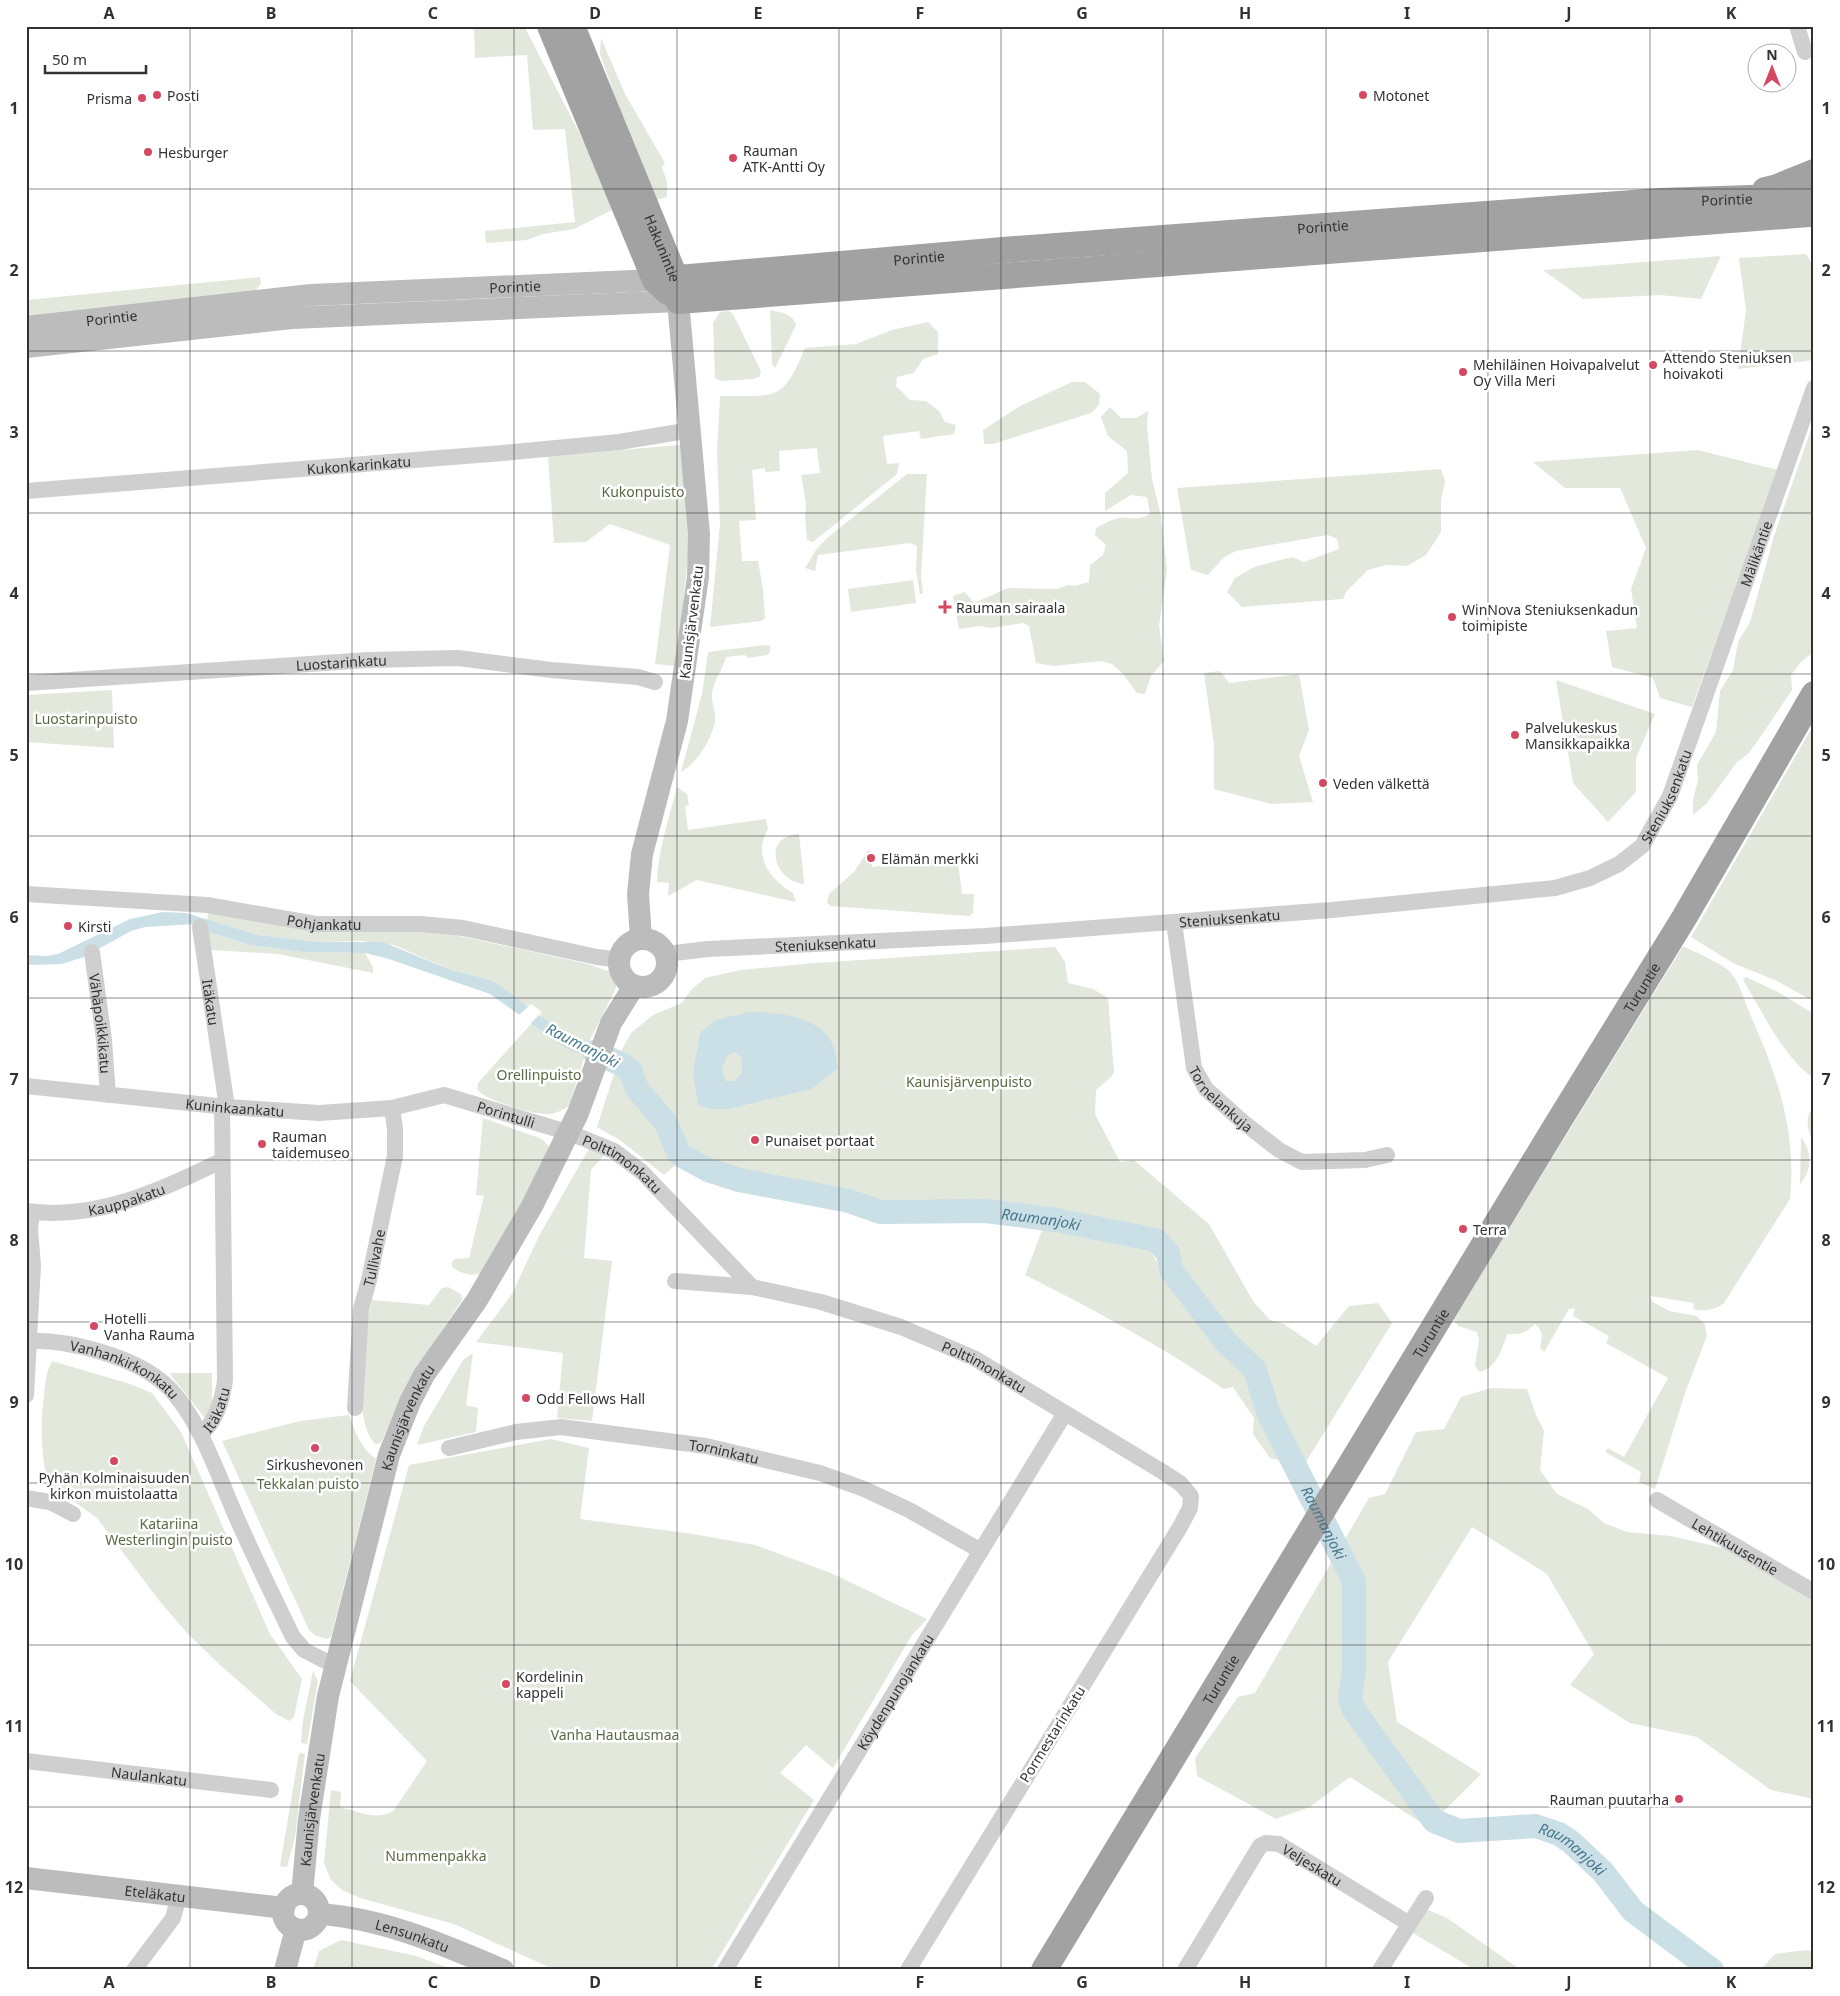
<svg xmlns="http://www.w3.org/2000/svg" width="1840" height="1996" font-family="'Noto Sans',sans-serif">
  <rect width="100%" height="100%" fill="#fff"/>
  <!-- green -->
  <path fill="#e3e8dc" d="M474 26H524L599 171 614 209 574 229 543 234 527 240 486 243 485 231 575 222 565 129 533 130 527 55 475 58Z
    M601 38 625 94 665 163 662 167 667 182V197L652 201 600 54Z
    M1806 254 1814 267V360L1738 369 1746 310 1739 258Z
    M1721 256 1701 299 1660 295 1583 299 1543 270Z
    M260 277 261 283 253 295 26 322V300Z
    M770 310C780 312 793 314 796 325L775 368 772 364Z
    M729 311 733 314 761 371 759 377 753 379 720 381 715 378 713 323 720 312Z
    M928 322 938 332V354L923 359 914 373 897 377 896 386 910 400 926 401 939 411 945 422 956 425 954 434 921 439 919 431 883 436 887 464 899 463 897 474 813 542 807 540 805 516 806 503 801 475 820 473 817 448 779 451 780 471 765 472V468L752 470 756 520 739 521 742 561H758L763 589 765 618 761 621 710 627 720 524 717 454 720 396C776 395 782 404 805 348L856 344 892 330Z
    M1072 382H1085L1100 394 1099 405 1091 413 993 444H984L983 430 1022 405Z
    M1110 407 1121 418H1136L1148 411 1147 426 1152 479 1161 516 1167 570 1159 626 1164 661 1151 676 1145 694 1137 693 1123 674 1112 664 1102 661 1053 666 1036 663 1029 626 1023 623 991 628 980 626 959 629 953 596 965 592 974 603 1008 588 1057 589 1068 585 1075 586 1089 582 1090 565 1103 555 1106 545 1095 535 1096 528C1102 525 1108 521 1115 519 1128 514 1139 524 1150 513L1147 497 1131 495 1105 511V493L1128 473 1127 451 1108 436 1101 417Z
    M1814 421V652L1802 661 1791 675 1792 690 1757 742 1748 754 1737 762 1707 803 1693 815V800L1698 780 1697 765 1716 732 1720 691 1733 670 1738 642 1750 622 1774 536Z
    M680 445 685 481 689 548 676 666 655 664 670 545 610 524 586 542 554 543 548 456Z
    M1698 450 1778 470 1692 707 1660 698 1653 678 1612 667 1606 631 1637 628 1631 589 1646 548 1620 488H1565L1533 462Z
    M1441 469 1445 481 1441 500V532L1426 555 1407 566 1387 565 1368 570 1346 592 1343 599 1242 607 1227 592 1235 578 1254 567 1292 557 1304 562 1339 549 1337 539 1328 535 1236 551 1224 557 1208 575 1191 570 1177 488Z
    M907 474H927L921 575 923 594H920L916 571 917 546 910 543 818 555 815 571 805 568 816 550 827 538Z
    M913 580 916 603 851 612 848 589Z
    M764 645 770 646V652L767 655 748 658 745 655 726 657C723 669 714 680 712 693 711 702 716 711 715 721 712 739 697 763 681 772L702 694 708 652Z
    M1220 671 1229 683 1299 674 1309 730 1299 756 1313 802 1271 804 1214 789V744L1204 673Z
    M1556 680 1655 714 1636 758V792L1608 822 1573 783Z
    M112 690 114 748 26 742V695Z
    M1814 724V999L1813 1001 1777 981 1733 963 1691 937Z
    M677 787 687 794 689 805 685 806 688 830 766 819 768 829C752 856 770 879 793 893L796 902 697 880 668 896 669 883 657 882C658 849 669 819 677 787Z
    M799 834 804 881V884C775 882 760 837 799 834Z
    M869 849 872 867 957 855 962 894H974L973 913 969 916 830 906 827 902 829 894 854 872Z
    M209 910 441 932 588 964 608 971 617 980 616 988 589 1042 569 1106C563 1109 558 1113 551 1114 538 1116 482 1100 477 1089L478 1083 530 1025 542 1016 487 979 451 970 394 945 362 941 318 942 258 935 207 920Z
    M208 932 250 945 302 952 365 953 373 967V973L278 954 211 950Z
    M1683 946C1695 952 1718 962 1727 969 1739 979 1744 1000 1750 1014 1777 1076 1797 1129 1790 1199L1724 1303C1715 1310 1704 1312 1693 1309L1694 1303 1650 1296 1653 1302 1669 1311 1697 1316 1705 1325 1707 1336 1686 1390 1655 1489 1639 1482 1641 1472 1605 1452 1608 1448 1624 1457 1668 1378 1606 1343 1609 1336 1573 1316 1575 1308 1569 1309 1544 1352 1540 1348C1542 1338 1544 1331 1535 1324 1526 1333 1519 1335 1507 1334 1503 1348 1495 1370 1479 1372L1475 1365 1479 1340 1477 1332 1458 1326 1453 1319Z
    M1055 947 1065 962 1068 983 1093 989 1108 998 1114 1072 1111 1077 1096 1090 1095 1114 1120 1162 1134 1160 1209 1224 1253 1301 1270 1320 1284 1324 1316 1346 1349 1306 1378 1303 1392 1323 1304 1465 1266 1397 1260 1365 1227 1337 1199 1290 1180 1275 1177 1250 1167 1238 1129 1227 1010 1209 888 1208 845 1195 717 1169 686 1147 674 1166 664 1175 620 1140 597 1127 622 1049 632 1032 653 1015 682 1003 691 990 705 978 740 970 815 963Z
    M1746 977 1778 992 1814 1014V1079C1780 1053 1765 1015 1743 980Z
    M1814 1106V1148C1810 1133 1802 1119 1814 1106Z
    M483 1118 542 1139 550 1147 548 1156 481 1273C472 1277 460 1273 452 1267V1262L455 1259 469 1258 484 1196 476 1195Z
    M1801 1137C1812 1152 1813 1169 1800 1184Z
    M590 1147 606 1153 591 1170 584 1258 612 1261 592 1421 557 1418 563 1353 476 1342 512 1294 539 1236Z
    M1044 1225 1095 1232 1146 1244 1166 1277 1207 1332 1249 1375 1264 1420 1283 1461 1270 1458 1253 1434 1254 1418 1233 1387 1224 1389C1161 1346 1093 1309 1025 1275Z
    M448 1287 461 1294 462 1300 409 1380 381 1443 375 1444C351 1419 364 1331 372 1300L429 1305 442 1288Z
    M473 1353 466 1405 478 1408 476 1432 417 1445 424 1426 463 1360Z
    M52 1361 130 1384 152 1393 181 1432 270 1634 302 1679 294 1717 289 1721 276 1714 219 1664 188 1634 161 1603 97 1518 47 1482C41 1448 40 1429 44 1395 45 1383 46 1372 52 1361Z
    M169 1373H212V1409L205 1418Z
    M1491 1388 1527 1389 1536 1415 1544 1431 1540 1470 1557 1494 1588 1509 1604 1523 1627 1532 1671 1536 1727 1549 1794 1587 1814 1602V1799L1771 1790 1697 1737 1630 1723 1570 1685 1594 1654 1547 1574 1472 1527 1388 1662 1397 1722 1481 1774 1428 1827 1350 1777 1310 1807 1276 1819 1197 1776 1195 1758 1238 1697 1255 1693 1369 1498 1385 1494 1416 1432 1444 1429 1461 1397Z
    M349 1415C355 1432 361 1448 376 1459L331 1637 327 1639 316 1636 309 1630 222 1441 300 1421Z
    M551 1439 589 1448 580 1519 693 1534 755 1545 831 1573 927 1619 912 1635 833 1768 806 1745 780 1773 814 1800 711 1970H555L454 1924 360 1898 342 1890 331 1880 324 1863 331 1790 341 1792 340 1807C356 1811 380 1822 394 1810L427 1761 350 1681 409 1465Z
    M313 1671 318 1681 307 1744 301 1743 303 1720Z
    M299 1753 305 1754 295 1837 287 1867 280 1866Z
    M1428 1910 1447 1918 1521 1970H1475L1413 1933 1422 1916Z
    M341 1940 416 1956 454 1970H313L319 1951Z
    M1806 1950 1814 1952V1970H1760L1775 1954Z"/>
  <!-- water -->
  <path fill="#cbdfe6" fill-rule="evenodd" d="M163 912 186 913 258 935 318 942H383L451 970 487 979 498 984 563 1033 616 1056 623 1065 607 1064 567 1049 490 994 389 959 365 953 302 952 250 945 208 932 195 924 145 927 131 931 84 957 62 964 26 965V955L47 956 58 954 130 919Z
    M749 1012C773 1012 811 1015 827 1035 835 1045 836 1057 838 1069L811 1089 728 1109H711L698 1105 693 1074 700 1033 716 1020ZM735 1052 742 1058V1072L735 1081H726L722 1069 727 1056Z"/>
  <!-- pier -->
  <path fill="#fff" d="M531 1004 542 1012 528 1026 518 1016Z"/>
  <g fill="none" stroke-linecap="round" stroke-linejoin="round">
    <!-- river -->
    <path stroke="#cbdfe6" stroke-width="24" id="s1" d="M594 1052 623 1065 630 1070 637 1089 666 1123 679 1154 708 1170 739 1180 849 1201 880 1212 986 1211 1056 1220 1156 1240 1168 1253 1171 1270 1225 1341 1255 1370 1269 1415 1354 1581V1669L1350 1699 1354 1710 1434 1821 1459 1831 1536 1826 1559 1834 1571 1842 1603 1872 1633 1911 1712 1970"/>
    <!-- minor -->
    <g stroke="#cfcfcf" stroke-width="16">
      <path d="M1797 26 1805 52"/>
      <path id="s2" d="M26 491 503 453 619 442 691 430"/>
      <path id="s3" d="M26 683 368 660 458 658 551 670 638 677 655 682"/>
      <path id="s4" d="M26 894 207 905 316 924H421L463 928 597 957 619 960"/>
      <path id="s5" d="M1174 922 1194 1068 1206 1089 1243 1122 1279 1150 1302 1162 1365 1160 1387 1155"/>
      <path id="s6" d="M200 927 227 1107"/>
      <path id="s7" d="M92 952 104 1040 108 1095"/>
      <path id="s8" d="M666 954 708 949 985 936 1332 910 1555 888 1590 878 1619 864 1642 846 1670 796 1814 388"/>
      <path id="s9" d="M26 1086 227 1107 319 1113 392 1108 444 1095 570 1133 614 1151 642 1172 752 1287"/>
      <path id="s10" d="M26 1211C95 1221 160 1191 221 1161"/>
      <path id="s11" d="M675 1281 752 1287 821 1302 901 1327 974 1358 1163 1472 1181 1484 1191 1496 1190 1508 1180 1527 908 1970"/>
      <path id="s12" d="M26 1341C69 1339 137 1357 168 1387 198 1416 218 1475 235 1514 253 1555 273 1596 293 1637L304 1650 335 1666"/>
      <path d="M26 1395 33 1265 30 1229 32 1212"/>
      <path id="s13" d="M355 1408 361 1309 369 1280 395 1156V1129L392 1108"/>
      <path id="s14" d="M200 1434C215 1425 223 1398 225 1380L222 1106"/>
      <path id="s15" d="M449 1448 516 1432 561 1427 706 1446 820 1473 864 1489 909 1510 981 1551"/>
      <path d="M26 1498 50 1502 73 1514"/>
      <path id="s16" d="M1657 1500 1814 1592"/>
      <path id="s17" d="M26 1761 271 1790"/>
      <path d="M134 1970 173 1918 179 1896"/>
      <path id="s18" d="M725 1970 1065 1413"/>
      <path id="s19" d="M1185 1970 1260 1846 1266 1843 1279 1844 1408 1923"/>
      <path d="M1380 1970 1426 1898"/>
    </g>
    <!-- secondary -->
    <g stroke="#bcbcbc" stroke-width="22">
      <path id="s20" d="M26 327 311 295 655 280"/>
      <path d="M26 347 292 318 678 301 699 534 698 577 677 721 642 854 638 894 641 938"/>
      <circle cx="643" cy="963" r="24"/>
      <path id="s21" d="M26 1878 284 1908"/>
      <path id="s22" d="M302 1894 309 1819 328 1696 389 1455 410 1402 424 1375 477 1300 532 1206 578 1113 611 1023 634 986"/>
      <circle cx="301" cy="1912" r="18"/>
      <path id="s23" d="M319 1914C383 1918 444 1945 503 1970"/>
      <path d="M285 1970 296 1929"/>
    </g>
    <!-- trunk -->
    <g stroke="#a2a2a2" stroke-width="26">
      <path d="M550 26 655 280 668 292"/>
      <path id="s24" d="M572 26 675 277 677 293"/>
      <path d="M1765 190 1777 187 1814 172"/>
      <path id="s25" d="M655 280 1015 249 1660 201 1814 196"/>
      <path d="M678 301 1809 214"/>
      <path id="s26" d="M1044 1970 1554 1129 1684 918 1814 694"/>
    </g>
  </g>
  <!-- grid -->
  <path fill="none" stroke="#323232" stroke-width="1" stroke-opacity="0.55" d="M190 26V1970M352 26V1970M514 26V1970M677 26V1970M839 26V1970M1001 26V1970M1163 26V1970M1326 26V1970M1488 26V1970M1650 26V1970M26 189H1814M26 351H1814M26 513H1814M26 674H1814M26 836H1814M26 998H1814M26 1160H1814M26 1322H1814M26 1483H1814M26 1645H1814M26 1807H1814"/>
  <!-- markers -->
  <g fill="#d54861" stroke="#fff" stroke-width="2">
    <circle cx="157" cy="95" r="5"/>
    <circle cx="1363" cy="95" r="5"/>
    <circle cx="142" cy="98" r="5"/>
    <circle cx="148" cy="152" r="5"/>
    <circle cx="733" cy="158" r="5"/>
    <circle cx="1653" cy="365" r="5"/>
    <circle cx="1463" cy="372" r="5"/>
    <path d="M942.5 599.5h5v5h5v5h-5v5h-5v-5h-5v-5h5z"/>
    <circle cx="1452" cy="617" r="5"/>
    <circle cx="1515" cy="735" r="5"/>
    <circle cx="1323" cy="783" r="5"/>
    <circle cx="871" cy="858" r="5"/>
    <circle cx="68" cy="926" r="5"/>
    <circle cx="755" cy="1140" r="5"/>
    <circle cx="262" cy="1144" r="5"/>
    <circle cx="1463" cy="1229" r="5"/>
    <circle cx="94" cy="1326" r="5"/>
    <circle cx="526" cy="1398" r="5"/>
    <circle cx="315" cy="1448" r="5"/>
    <circle cx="114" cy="1461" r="5"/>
    <circle cx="506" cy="1684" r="5"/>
    <circle cx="1679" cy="1799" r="5"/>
  </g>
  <g text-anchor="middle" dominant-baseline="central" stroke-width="5" stroke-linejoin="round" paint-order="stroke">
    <!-- poi labels -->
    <g font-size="14" fill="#323232" stroke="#fff" text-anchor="start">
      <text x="167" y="95">Posti</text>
      <text x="1373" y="95">Motonet</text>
      <text x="132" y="98" text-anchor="end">Prisma</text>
      <text x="743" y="150">Rauman<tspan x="743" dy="16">ATK-Antti Oy</tspan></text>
      <text x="158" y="152">Hesburger</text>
      <text x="1663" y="357">Attendo Steniuksen<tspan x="1663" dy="16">hoivakoti</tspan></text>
      <text x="1473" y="364">Mehiläinen Hoivapalvelut<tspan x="1473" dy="16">Oy Villa Meri</tspan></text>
      <text x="956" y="607">Rauman sairaala</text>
      <text x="1462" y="609">WinNova Steniuksenkadun<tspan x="1462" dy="16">toimipiste</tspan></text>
      <text x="1525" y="727">Palvelukeskus<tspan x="1525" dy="16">Mansikkapaikka</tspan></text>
      <text x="1333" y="783">Veden välkettä</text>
      <text x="881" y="858">Elämän merkki</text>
      <text x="78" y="926">Kirsti</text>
      <text x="272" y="1136">Rauman<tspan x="272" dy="16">taidemuseo</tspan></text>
      <text x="765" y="1140">Punaiset portaat</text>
      <text x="1473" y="1229">Terra</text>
      <text x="104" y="1318">Hotelli<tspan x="104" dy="16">Vanha Rauma</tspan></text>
      <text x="536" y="1398">Odd Fellows Hall</text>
      <text x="315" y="1464" text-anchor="middle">Sirkushevonen</text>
      <text x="114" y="1477" text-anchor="middle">Pyhän Kolminaisuuden<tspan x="114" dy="16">kirkon muistolaatta</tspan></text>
      <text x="516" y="1676">Kordelinin<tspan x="516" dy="16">kappeli</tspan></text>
      <text x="1669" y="1799" text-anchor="end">Rauman puutarha</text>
    </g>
    <!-- street labels -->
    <g font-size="14" fill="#323232" stroke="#fff">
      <text stroke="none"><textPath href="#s25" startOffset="1075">Porintie</textPath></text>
      <text stroke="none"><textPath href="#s25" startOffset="670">Porintie</textPath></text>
      <text stroke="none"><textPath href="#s24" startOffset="240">Hakunintie</textPath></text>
      <text stroke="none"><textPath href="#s25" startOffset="265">Porintie</textPath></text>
      <text stroke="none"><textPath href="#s20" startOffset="491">Porintie</textPath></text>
      <text stroke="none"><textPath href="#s20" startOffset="86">Porintie</textPath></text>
      <text stroke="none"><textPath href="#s2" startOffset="334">Kukonkarinkatu</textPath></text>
      <text stroke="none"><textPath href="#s8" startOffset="1304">Mälikäntie</textPath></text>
      <text transform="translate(691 622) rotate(-83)">Kaunisjärvenkatu</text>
      <text stroke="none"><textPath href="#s3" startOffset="316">Luostarinkatu</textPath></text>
      <text stroke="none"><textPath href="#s8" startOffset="1045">Steniuksenkatu</textPath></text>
      <text stroke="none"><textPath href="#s8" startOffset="565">Steniuksenkatu</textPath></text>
      <text stroke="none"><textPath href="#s4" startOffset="300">Pohjankatu</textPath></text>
      <text stroke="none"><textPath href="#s8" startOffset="160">Steniuksenkatu</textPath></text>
      <text stroke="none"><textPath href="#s26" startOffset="1150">Turuntie</textPath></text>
      <text stroke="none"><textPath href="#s6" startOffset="76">Itäkatu</textPath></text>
      <text stroke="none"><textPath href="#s7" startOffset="72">Vähäpoikkikatu</textPath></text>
      <text stroke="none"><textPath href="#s5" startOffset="189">Tornelankuja</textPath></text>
      <text stroke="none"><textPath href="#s9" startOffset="210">Kuninkaankatu</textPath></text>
      <text stroke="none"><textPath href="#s9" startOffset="486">Porintulli</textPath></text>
      <text stroke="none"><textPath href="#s9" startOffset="614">Polttimonkatu</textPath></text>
      <text stroke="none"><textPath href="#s10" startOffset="102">Kauppakatu</textPath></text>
      <text stroke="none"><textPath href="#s13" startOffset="152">Tullivahe</textPath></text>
      <text stroke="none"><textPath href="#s26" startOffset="745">Turuntie</textPath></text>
      <text stroke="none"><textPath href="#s11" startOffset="324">Polttimonkatu</textPath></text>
      <text stroke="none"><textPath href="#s12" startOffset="105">Vanhankirkonkatu</textPath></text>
      <text stroke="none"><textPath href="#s14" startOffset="30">Itäkatu</textPath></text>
      <text stroke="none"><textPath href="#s22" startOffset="490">Kaunisjärvenkatu</textPath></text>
      <text stroke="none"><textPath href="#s15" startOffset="279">Torninkatu</textPath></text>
      <text stroke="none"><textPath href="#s16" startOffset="91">Lehtikuusentie</textPath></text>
      <text stroke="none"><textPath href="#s26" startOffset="340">Turuntie</textPath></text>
      <text stroke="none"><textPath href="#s18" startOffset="326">Köydenpunojankatu</textPath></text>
      <text transform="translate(1052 1734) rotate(-58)">Pormestarinkatu</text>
      <text stroke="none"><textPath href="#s17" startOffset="124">Naulankatu</textPath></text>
      <text stroke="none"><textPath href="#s22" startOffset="85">Kaunisjärvenkatu</textPath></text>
      <text stroke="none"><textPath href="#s19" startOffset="204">Veljeskatu</textPath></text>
      <text stroke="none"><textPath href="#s21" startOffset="130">Eteläkatu</textPath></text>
      <text stroke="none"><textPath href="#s23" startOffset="96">Lensunkatu</textPath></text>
    </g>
    <!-- park labels -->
    <g font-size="14" fill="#596a43" stroke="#fff">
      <text x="643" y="491">Kukonpuisto</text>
      <text x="86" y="718">Luostarinpuisto</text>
      <text x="539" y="1074">Orellinpuisto</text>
      <text x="969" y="1081">Kaunisjärvenpuisto</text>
      <text x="308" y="1483">Tekkalan puisto</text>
      <text x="169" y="1523">Katariina<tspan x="169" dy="16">Westerlingin puisto</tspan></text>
      <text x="615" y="1734">Vanha Hautausmaa</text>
      <text x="436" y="1855">Nummenpakka</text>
    </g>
    <!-- water labels -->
    <g font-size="15" font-style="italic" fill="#47798d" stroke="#fff">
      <text transform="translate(583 1045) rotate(27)">Raumanjoki</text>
      <text stroke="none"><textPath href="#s1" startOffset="511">Raumanjoki</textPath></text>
      <text stroke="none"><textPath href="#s1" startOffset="962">Raumanjoki</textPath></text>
      <text stroke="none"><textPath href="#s1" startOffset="1442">Raumanjoki</textPath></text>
    </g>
  </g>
  <!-- border -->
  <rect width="1840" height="1996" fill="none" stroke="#ffffff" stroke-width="55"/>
  <!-- north arrow -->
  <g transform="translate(1772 68)"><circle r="24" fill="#ffffff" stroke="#adadad"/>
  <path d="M0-4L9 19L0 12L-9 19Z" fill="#d54861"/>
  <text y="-8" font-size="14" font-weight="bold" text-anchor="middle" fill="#323232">N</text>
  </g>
  <!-- scale -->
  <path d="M45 65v8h101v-8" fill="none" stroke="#323232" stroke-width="2.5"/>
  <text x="52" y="65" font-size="15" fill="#323232" stroke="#ffffff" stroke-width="4" paint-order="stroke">50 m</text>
  <rect x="28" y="28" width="1784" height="1940" fill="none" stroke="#323232" stroke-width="2"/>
  <g font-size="16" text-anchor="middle" font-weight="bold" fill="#323232">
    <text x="109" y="19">A</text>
    <text x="271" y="19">B</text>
    <text x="433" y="19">C</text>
    <text x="595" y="19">D</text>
    <text x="758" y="19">E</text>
    <text x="920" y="19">F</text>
    <text x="1082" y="19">G</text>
    <text x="1245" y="19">H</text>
    <text x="1407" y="19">I</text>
    <text x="1569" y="19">J</text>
    <text x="1731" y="19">K</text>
    <text x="14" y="114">1</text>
    <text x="1826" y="114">1</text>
    <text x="14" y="276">2</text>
    <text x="1826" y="276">2</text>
    <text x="14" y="438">3</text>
    <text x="1826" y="438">3</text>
    <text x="14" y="599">4</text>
    <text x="1826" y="599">4</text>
    <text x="14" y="761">5</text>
    <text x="1826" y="761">5</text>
    <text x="14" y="923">6</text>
    <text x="1826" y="923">6</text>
    <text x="14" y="1085">7</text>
    <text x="1826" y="1085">7</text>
    <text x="14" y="1246">8</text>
    <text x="1826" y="1246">8</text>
    <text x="14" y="1408">9</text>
    <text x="1826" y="1408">9</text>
    <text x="14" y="1570">10</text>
    <text x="1826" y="1570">10</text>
    <text x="14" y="1732">11</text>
    <text x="1826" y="1732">11</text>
    <text x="14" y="1893">12</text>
    <text x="1826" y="1893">12</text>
    <text x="109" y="1988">A</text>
    <text x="271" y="1988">B</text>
    <text x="433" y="1988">C</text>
    <text x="595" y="1988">D</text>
    <text x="758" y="1988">E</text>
    <text x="920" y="1988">F</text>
    <text x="1082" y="1988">G</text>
    <text x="1245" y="1988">H</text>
    <text x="1407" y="1988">I</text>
    <text x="1569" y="1988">J</text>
    <text x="1731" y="1988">K</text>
  </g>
</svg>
